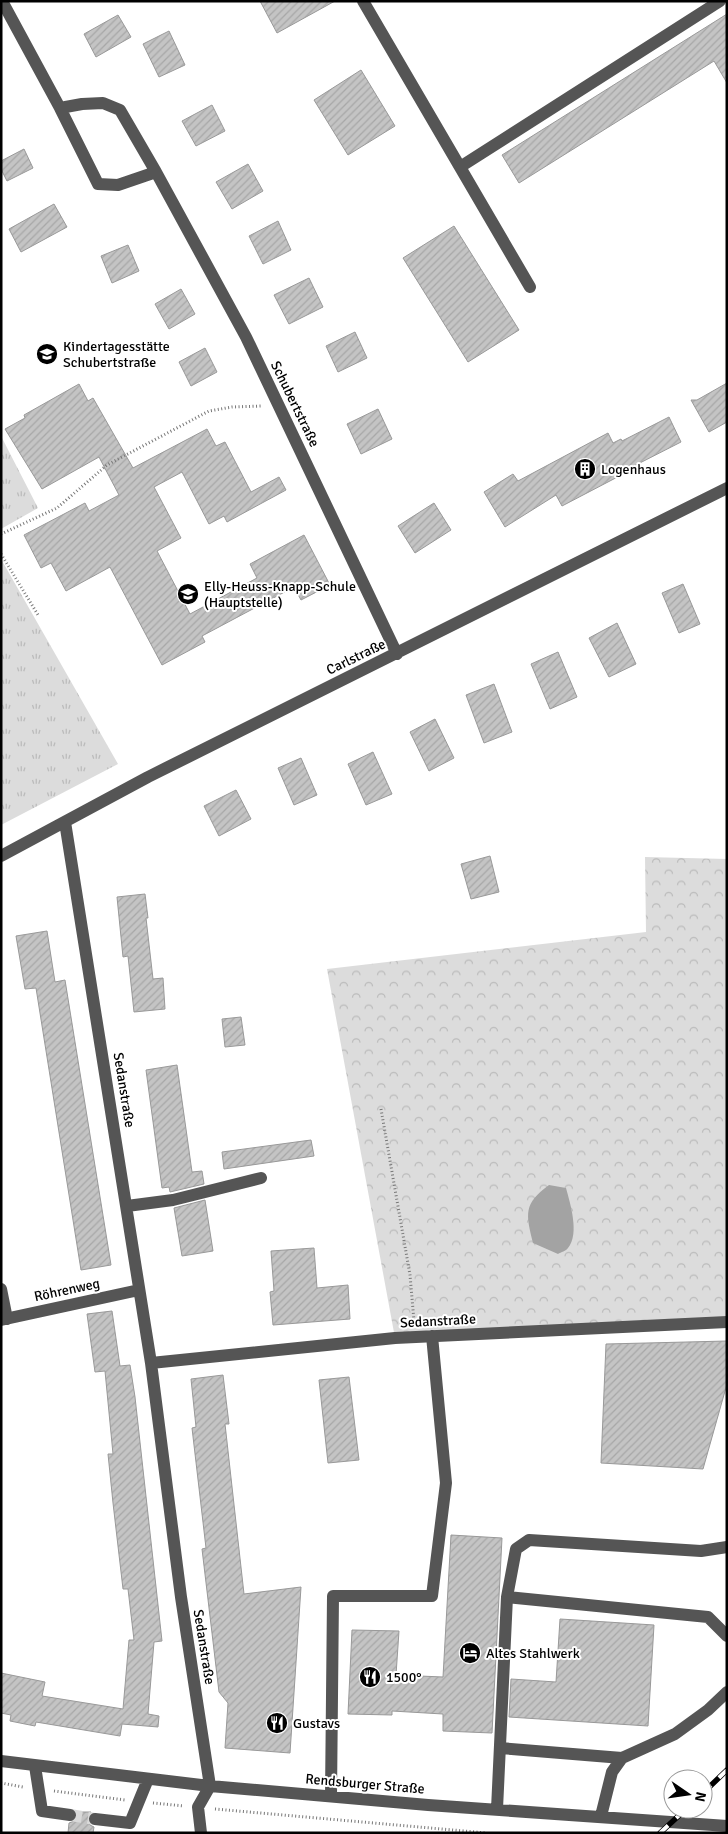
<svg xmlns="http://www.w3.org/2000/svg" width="728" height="1834" font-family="Signika,sans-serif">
  <defs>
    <pattern id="forest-crowns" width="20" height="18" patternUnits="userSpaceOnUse" patternTransform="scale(1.25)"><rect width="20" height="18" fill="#dcdcdc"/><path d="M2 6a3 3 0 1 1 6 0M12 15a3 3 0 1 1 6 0" fill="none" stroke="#bbb"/></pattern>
    <pattern id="park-tufts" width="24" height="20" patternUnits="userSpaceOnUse" patternTransform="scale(1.25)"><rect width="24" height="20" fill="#dcdcdc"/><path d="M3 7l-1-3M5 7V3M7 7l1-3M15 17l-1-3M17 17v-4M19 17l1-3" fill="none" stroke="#bbb"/></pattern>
    <pattern id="building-hatch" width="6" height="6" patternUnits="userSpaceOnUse" patternTransform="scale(1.25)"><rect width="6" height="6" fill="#c4c4c4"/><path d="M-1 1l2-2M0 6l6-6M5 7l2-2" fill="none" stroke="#a7a7a7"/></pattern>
  </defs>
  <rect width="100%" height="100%" fill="#fff"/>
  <!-- forest -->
  <path fill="url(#forest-crowns)" d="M645 857 727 859V1322L395 1338 327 969 646 932Z"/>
  <!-- park -->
  <path fill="url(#park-tufts)" d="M1 436 38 508 1 529Z
    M1 559 118 764 1 825Z"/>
  <!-- water -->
  <path fill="#a3a3a3" d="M549 1185 566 1188C570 1203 580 1234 568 1248 566 1251 561 1252 558 1254L533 1243C526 1214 523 1204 549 1185Z"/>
  <!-- building -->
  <path fill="url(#building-hatch)" stroke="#999" d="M260 1H335L277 33Z
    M727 14V83L714 61 519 183 502 155Z
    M118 15 131 37 96 57 84 34Z
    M169 31 185 65 159 77 143 44Z
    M361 70 395 126 348 155 314 100Z
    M212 105 225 131 196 146 182 121Z
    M24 149 33 168 7 181 1 169V161Z
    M248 164 263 191 232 209 216 182Z
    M54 204 67 227 21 252 9 229Z
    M278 221 291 250 263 264 249 236Z
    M454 226 519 330 468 362 403 258Z
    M128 245 139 271 112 283 101 256Z
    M309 278 323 307 289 324 274 295Z
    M181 289 195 314 169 329 155 304Z
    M355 332 367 358 338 372 326 346Z
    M205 348 217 372 191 386 179 362Z
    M727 383V422L709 432 691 400H697Z
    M79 384 88 401 93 398 133 468 207 429 216 446 225 442 251 492 279 477 286 490 227 522 224 516 209 524 182 472 154 487 181 538 157 551 190 614 257 578 250 564 304 535 330 585 301 600 294 587 202 636 205 642 162 665 110 567 66 591 51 563 41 568 24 535 85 503 89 511 119 495 99 457 42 489 5 429 25 418 24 415Z
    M378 409 392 439 361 454 347 424Z
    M669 417 681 442 628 469 629 471 562 506 556 495 505 527 484 492 513 474 518 481 608 433 613 443 621 439 622 441Z
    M434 503 451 530 415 553 398 526Z
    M683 584 700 624 679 633 662 593Z
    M617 623 636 664 609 677 589 638Z
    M558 652 577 697 550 709 531 664Z
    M494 684 512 732 484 743 466 695Z
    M435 719 454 758 429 771 410 732Z
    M373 752 392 794 366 805 348 764Z
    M301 758 317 795 294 805 278 768Z
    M236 790 251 819 219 836 204 806Z
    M490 856 499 892 471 899 461 864Z
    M145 894 148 918H146L153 979 163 978 165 1009 134 1012 128 956 123 957 117 897Z
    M47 931 55 982 65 980 111 1265 81 1270 36 988 25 989 16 936Z
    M241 1017 245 1045 225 1047 222 1019Z
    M177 1065 192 1172 202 1171 204 1184 170 1192 169 1187 162 1188 146 1070Z
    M311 1140 314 1156 224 1169 222 1152Z
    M205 1200 213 1251 182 1256 174 1208Z
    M314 1248 317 1288 348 1285 350 1319 273 1325 270 1292 274 1291 271 1251Z
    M112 1311 120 1366 130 1365 135 1397 162 1641 154 1642 148 1714 159 1716 158 1727 122 1724 120 1736 36 1722 35 1726 10 1721 11 1715 1 1713V1673L45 1682 42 1696 123 1709 129 1640H134L128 1589H123L113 1503 108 1454H113L105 1371 95 1372 87 1314Z
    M727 1341V1384L703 1469 601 1463 606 1344Z
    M223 1375 229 1424H225L244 1594 301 1587 290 1753 225 1748 228 1703 219 1692 202 1549 206 1548 192 1428 196 1427 191 1379Z
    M349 1377 359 1460 328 1463 319 1380Z
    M451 1535 502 1538 492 1733 443 1731V1714L392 1711V1715L348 1714 352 1630 399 1631 396 1675 443 1677Z
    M560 1619 654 1625 648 1726 509 1717 511 1679 556 1682Z
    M77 1812H91L87 1819 90 1825 94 1827 93 1833H68L69 1823 77 1820Z"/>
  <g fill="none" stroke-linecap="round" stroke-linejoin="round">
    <!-- minor-tunnel -->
    <path stroke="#d9d9d9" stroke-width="12" stroke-dasharray="12 6" stroke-linecap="butt" d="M70 1815 95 1819"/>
    <!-- path -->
    <path stroke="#777" stroke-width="3" stroke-dasharray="1 2.5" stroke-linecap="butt" d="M1 534 57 508 107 465 209 411 232 407 261 406
      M1 554 38 615
      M381 1109 410 1275 414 1321
      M1 1783 23 1787
      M54 1791 125 1800
      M153 1803 184 1806
      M215 1809 487 1833"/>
    <!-- minor -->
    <path stroke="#555" stroke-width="12" d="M2 1 60 108 98 184 118 185 156 172
      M363 1 530 287
      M60 108 82 104 103 103 120 110 156 172 246 337 397 654
      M460 167 720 1
      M65 822 151 1363 181 1597 210 1786
      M1 856 148 777 727 488
      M127 1206 173 1200 261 1178
      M1 1289 7 1319
      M1 1320 139 1290
      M151 1363 395 1338 727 1322
      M727 1547 701 1551 529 1540 516 1549 507 1597 708 1617 727 1636
      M500 1748 622 1758
      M1 1761 210 1786 428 1805 727 1826
      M35 1766 42 1811 70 1815
      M331 1796 333 1596H432L446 1483 432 1336
      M497 1809 507 1597
      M601 1816 612 1772 622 1758 675 1734 708 1710 727 1692
      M95 1819 130 1823 148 1779
      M201 1833 198 1807 210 1786"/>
    <!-- rail casing -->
    <g stroke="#000" stroke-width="5.5">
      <path id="rail" d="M703 1793 727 1770
        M660 1833 686 1809"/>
    </g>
    <!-- rail -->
    <use href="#rail" stroke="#fff" stroke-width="4" stroke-dasharray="11" stroke-linecap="butt"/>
  </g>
  <!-- icons -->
  <defs>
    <g id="school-disc" transform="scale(1.125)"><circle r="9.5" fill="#000" stroke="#fff"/><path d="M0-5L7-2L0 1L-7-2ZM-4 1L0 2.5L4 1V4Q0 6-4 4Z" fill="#fff"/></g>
    <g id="building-disc" transform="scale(1.125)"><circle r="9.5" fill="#000" stroke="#fff"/><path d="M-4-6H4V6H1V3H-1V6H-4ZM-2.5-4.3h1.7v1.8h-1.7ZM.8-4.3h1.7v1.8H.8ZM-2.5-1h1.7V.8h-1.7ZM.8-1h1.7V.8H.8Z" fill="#fff"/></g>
    <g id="hotel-disc" transform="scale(1.125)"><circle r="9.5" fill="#000" stroke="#fff"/><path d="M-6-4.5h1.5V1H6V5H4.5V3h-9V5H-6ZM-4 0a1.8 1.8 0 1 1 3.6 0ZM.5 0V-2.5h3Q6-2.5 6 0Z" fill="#fff"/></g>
    <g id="restaurant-disc" transform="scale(1.125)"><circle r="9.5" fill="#000" stroke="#fff"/><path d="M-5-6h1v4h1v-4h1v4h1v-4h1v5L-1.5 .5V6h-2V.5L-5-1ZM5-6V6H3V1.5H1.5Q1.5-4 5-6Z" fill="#fff"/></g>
  </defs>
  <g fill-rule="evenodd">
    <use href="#school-disc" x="47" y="354"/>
    <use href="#building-disc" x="585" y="469"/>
    <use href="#school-disc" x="188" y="594"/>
    <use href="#hotel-disc" x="470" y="1653"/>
    <use href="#restaurant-disc" x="370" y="1677"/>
    <use href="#restaurant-disc" x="277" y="1723"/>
  </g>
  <g text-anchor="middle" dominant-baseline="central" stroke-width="4" stroke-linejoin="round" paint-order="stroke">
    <!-- poi labels -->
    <g font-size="14" fill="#000" stroke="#fff" text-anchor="start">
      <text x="63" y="346">Kindertagesstätte<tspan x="63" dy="16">Schubertstraße</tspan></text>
      <text x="601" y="469">Logenhaus</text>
      <text x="204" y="586">Elly-Heuss-Knapp-Schule<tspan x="204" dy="16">(Hauptstelle)</tspan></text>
      <text x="486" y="1653">Altes Stahlwerk</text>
      <text x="386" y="1677">1500°</text>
      <text x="293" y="1723">Gustavs</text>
    </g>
    <!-- street labels -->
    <g font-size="14" fill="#000" stroke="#fff">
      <text transform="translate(295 404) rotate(64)">Schubertstraße</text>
      <text transform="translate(356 657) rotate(-26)">Carlstraße</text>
      <text transform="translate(124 1090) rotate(81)">Sedanstraße</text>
      <text transform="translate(67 1290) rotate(-12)">Röhrenweg</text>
      <text transform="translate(438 1321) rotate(-3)">Sedanstraße</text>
      <text transform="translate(204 1647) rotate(81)">Sedanstraße</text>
      <text transform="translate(365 1784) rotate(5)">Rendsburger Straße</text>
    </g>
  </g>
  <!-- border -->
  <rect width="728" height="1834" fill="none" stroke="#000000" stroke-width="5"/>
  <!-- north arrow -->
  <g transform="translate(688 1794) rotate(103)"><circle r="24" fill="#ffffff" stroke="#999999"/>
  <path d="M0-4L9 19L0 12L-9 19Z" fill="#000000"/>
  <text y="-8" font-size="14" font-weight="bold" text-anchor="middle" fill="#000000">N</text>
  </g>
</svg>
